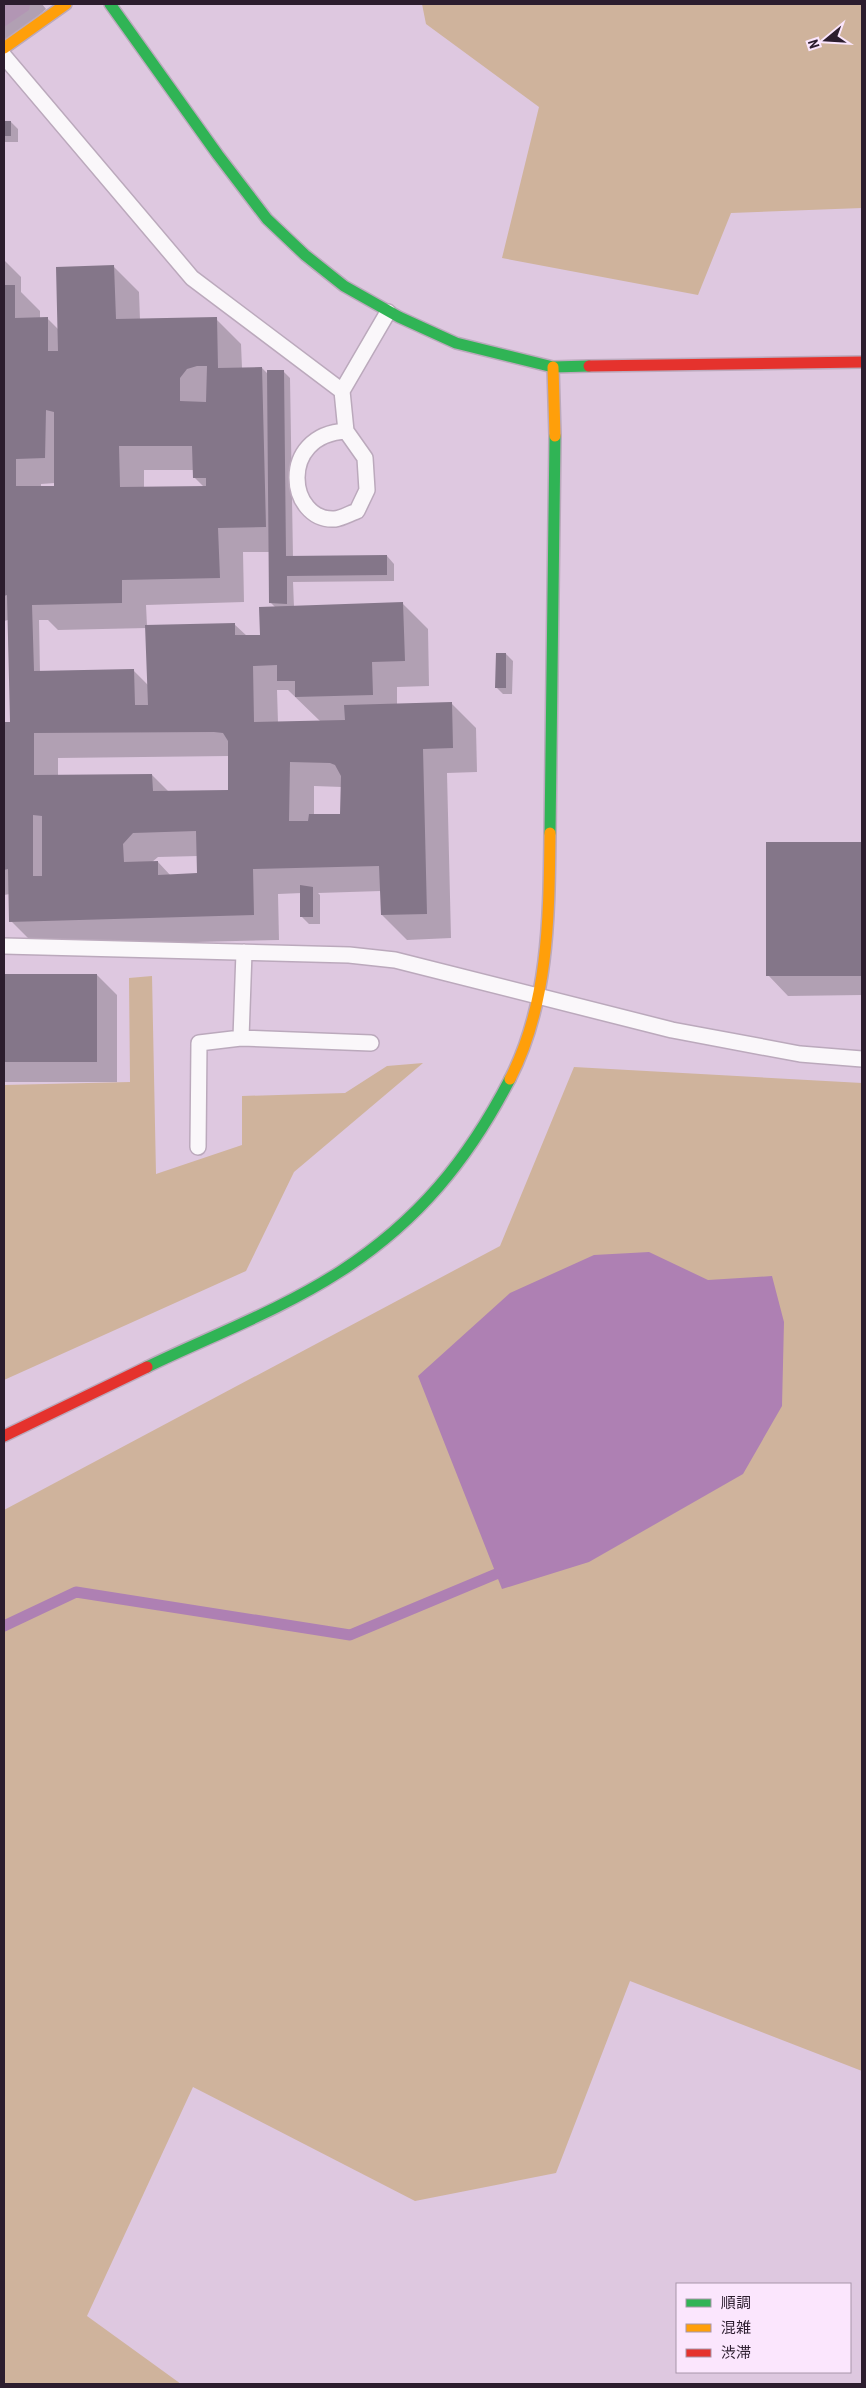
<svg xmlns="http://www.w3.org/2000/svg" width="866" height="2388" font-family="'Roboto Condensed','Noto Sans JP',sans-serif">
  <rect width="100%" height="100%" fill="#dec8e0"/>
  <!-- built -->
  <path fill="#dfbce2" d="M4 4H30L29 10 4 27Z"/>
  <!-- green -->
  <path fill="#cfb39c" d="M422 4H862V208L731 213 698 295 502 258 539 107 426 24Z
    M152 976 156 1174 242 1145V1096L345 1093 387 1066 423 1063 294 1172 246 1271 4 1380V1085L130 1082 129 978Z
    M574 1067 862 1083V2071L630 1981 556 2173 415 2201 193 2087 87 2316 181 2384H4V1510L500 1246Z"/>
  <!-- water -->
  <path fill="#ae80b3" d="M649 1252 708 1280 772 1276 784 1322 782 1406 743 1474 589 1562 502 1589 418 1376 510 1293 594 1255Z"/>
  <!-- shadow -->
  <path fill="#0003" fill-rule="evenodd" d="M4 4H42L46 9 4 46Z
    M11 122 18 129V142H4V123Z
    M4 249V260L21 277V292L40 311V318H47L58 329 114 267 139 292 140 320 216 319 241 344 242 368H262L268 374 283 371 290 378 293 558 387 556 394 564V581L293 582 294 607 403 604 428 629 429 686 397 687V705L451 703 476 728 477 772 447 773 451 938 407 940 382 915 381 891 318 893 320 895V924H309L302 917V893L278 894 279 940 36 946 11 921 10 894 4 895V723H11L8 620 4 621ZM144 470H194V477L205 488H144ZM55 483V487H41V484ZM243 552H270L271 603 275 607 262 636H247L234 624 147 626 146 605 244 602ZM39 620H48L58 630 147 628 148 685 133 670 40 672ZM277 690H288L321 722 278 723ZM229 756V792H169L152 775 58 776V758ZM314 786 342 787 341 815H314ZM198 856V875L171 876 158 862H152L158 857Z
    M506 654 513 661 512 694H503L496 687Z
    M767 843H862V995L788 996 768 975Z
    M4 975H97L117 995V1082H4Z"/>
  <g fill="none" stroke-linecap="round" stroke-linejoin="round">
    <!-- stream -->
    <path stroke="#ae80b3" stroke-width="11" d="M4 1626 76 1592 350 1635 496 1574"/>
  </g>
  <!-- building -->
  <path fill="#847689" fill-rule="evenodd" d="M4 121H11V136H4Z
    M114 265 116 319 217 317 218 368 262 367 266 527 218 528 220 578 122 580V603L32 605 34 671 134 669 135 705H148L145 625 235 623V635H260L259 607 403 602 405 661 372 662 373 695 295 697V681H277V665L253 666 254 722 345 720 344 705 452 702 453 748 423 749 427 914 381 915 379 866 253 869 254 915 9 922 8 869 4 870V722H10L7 595 4 596V285H15V318L48 317V351H58L56 267ZM197 366H207L206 402 180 401V378L187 369ZM46 410 54 412V486H16V459L45 458ZM119 446H192L193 478H206V486L120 487ZM214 732 223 733 228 741V790L153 791 152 774 34 775V733ZM290 762 330 763 335 765 341 776 340 814H309L308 821H289ZM33 815 42 816V876H33ZM196 831 197 873 158 875V861L124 862 123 844 133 833Z
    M267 370H284L286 556 387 555V575L287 576V604L269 603Z
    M496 653H506V688H495Z
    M766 842H862V976H766Z
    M300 885 313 887V917H300Z
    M4 974H97V1062H4Z"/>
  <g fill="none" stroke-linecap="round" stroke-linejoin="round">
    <!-- lane casing -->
    <g stroke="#bba9bc" stroke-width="18">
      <path id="lane" d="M4 56 192 278 342 391
        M346 431C277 435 288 522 335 519 342 518 351 513 357 511L367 490 365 458 346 431 342 391 388 312
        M4 946 349 955 395 960 672 1030 800 1054 862 1059
        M241 1038 244 952
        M198 1147 199 1043 241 1038 371 1043"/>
    </g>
    <!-- fast casing -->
    <g stroke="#bba9bc" stroke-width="14">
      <path id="fast" d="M110 4 218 155 267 219 305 255 344 286 399 317 456 343 553 367 589 366
        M550 833 555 436
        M147 1367C211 1336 281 1310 341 1271 418 1221 468 1160 510 1079"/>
    </g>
    <!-- slow casing -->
    <g stroke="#bba9bc" stroke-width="14">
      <path id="slow" d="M4 48 66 4
        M553 367 555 436
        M510 1079C549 1003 549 916 550 833"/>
    </g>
    <!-- jam casing -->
    <g stroke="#bba9bc" stroke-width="14">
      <path id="jam" d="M589 366 862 362
        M4 1436 147 1367"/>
    </g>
    <!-- lane -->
    <use href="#lane" stroke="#faf7fa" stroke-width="15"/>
    <!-- fast -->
    <use href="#fast" stroke="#30b455" stroke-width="11"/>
    <!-- slow -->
    <use href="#slow" stroke="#ff9f0a" stroke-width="11"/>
    <!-- jam -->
    <use href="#jam" stroke="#e5322d" stroke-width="11"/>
  </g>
  <!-- border -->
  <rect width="866" height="2388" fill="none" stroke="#2c1d2e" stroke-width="10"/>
  <!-- legend -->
  <rect x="676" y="2283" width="175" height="90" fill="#fbe6fd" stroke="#a896aa"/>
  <rect x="686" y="2299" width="25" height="8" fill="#30b455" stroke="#a896aa"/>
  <text x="721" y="2308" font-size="15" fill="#2c1d2e">順調</text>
  <rect x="686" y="2324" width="25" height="8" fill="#ff9f0a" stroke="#a896aa"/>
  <text x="721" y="2333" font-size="15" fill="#2c1d2e">混雑</text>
  <rect x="686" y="2349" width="25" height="8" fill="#e5322d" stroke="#a896aa"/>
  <text x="721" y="2358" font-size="15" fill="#2c1d2e">渋滞</text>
  <!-- north arrow -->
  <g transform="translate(826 40) rotate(252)" stroke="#fbe6fd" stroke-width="4" paint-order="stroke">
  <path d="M0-4L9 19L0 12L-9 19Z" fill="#2c1d2e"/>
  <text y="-8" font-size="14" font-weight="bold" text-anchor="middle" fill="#2c1d2e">N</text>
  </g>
</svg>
